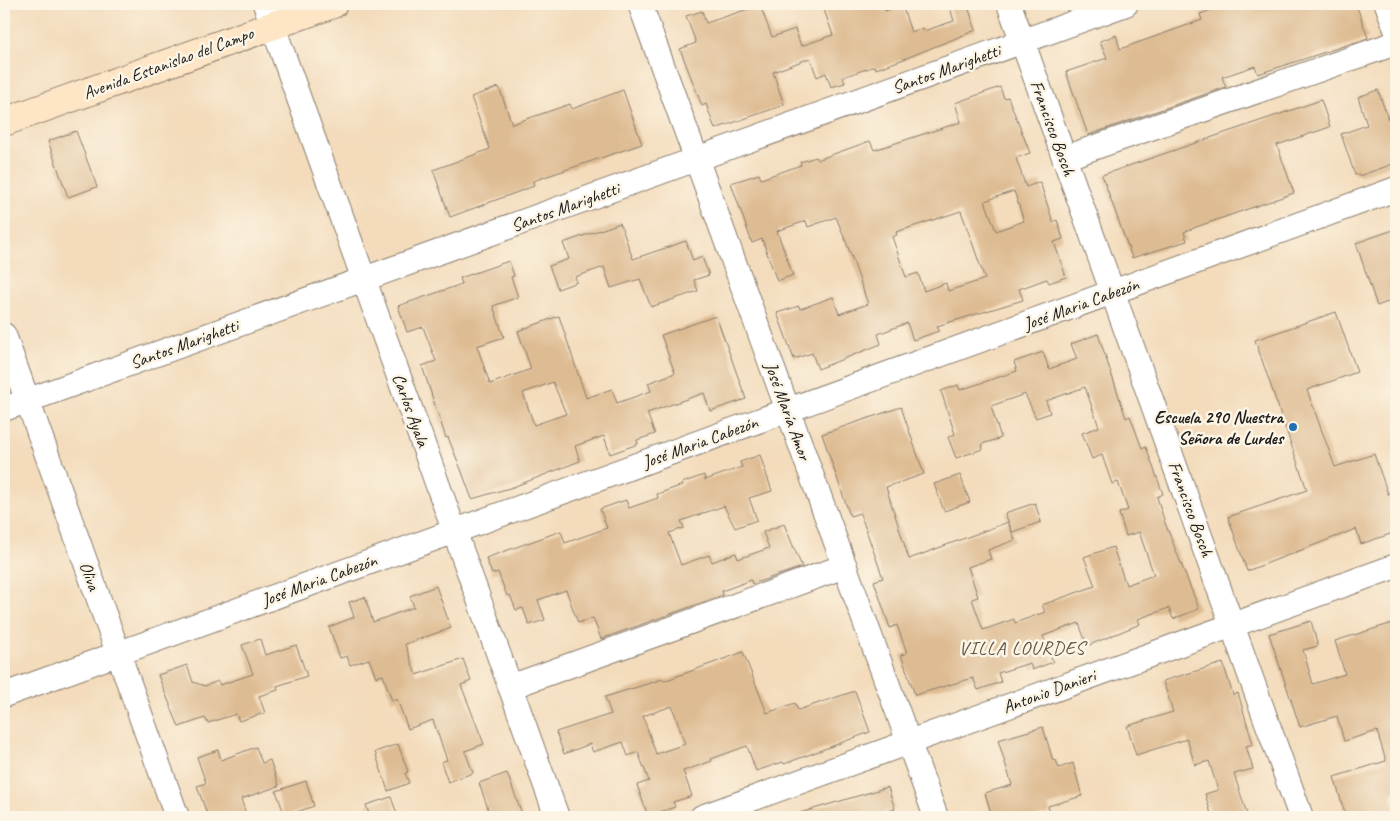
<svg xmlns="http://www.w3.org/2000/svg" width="1400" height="821" font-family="Caveat,sans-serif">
  <rect width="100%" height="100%" fill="#fcf5e5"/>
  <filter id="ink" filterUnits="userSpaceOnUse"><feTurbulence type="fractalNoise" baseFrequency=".02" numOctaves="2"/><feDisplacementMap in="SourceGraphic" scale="10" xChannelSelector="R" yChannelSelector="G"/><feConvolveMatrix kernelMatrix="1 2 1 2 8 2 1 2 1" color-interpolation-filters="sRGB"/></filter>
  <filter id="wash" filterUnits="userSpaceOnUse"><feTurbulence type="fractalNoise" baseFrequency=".0096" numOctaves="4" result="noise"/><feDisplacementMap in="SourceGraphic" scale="20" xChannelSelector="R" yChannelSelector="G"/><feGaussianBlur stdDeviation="1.12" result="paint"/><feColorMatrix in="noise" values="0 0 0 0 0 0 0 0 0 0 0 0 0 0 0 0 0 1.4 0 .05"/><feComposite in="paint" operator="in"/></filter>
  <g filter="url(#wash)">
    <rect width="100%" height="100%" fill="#f3dbbb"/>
    <g id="blocks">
      <!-- building -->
      <path fill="#debc93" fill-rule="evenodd" d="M822 4H883L885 11 902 5 911 32 923 28 924 31 954 21 949 4H967L976 30 904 59 876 69 875 66 843 77 845 83 831 87 826 73 817 77 810 58 773 72 784 105 715 129 706 104 702 106 680 49 696 43 686 16 702 11 706 23 760 5 772 37 795 29 801 46 833 35Z
        M1237 4H1356L1368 38 1258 74 1255 66 1222 77 1226 87 1088 135 1066 72 1107 58 1100 41 1116 35 1120 49 1202 20 1200 14 1224 5 1225 8Z
        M499 87 512 124 570 104 572 109 623 90 642 144 533 181 534 186 450 217 433 170 490 149 471 97Z
        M1000 87 1004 98 1008 97 1030 153 1016 158 1026 187 1040 182 1053 222 1057 220 1063 239 1054 242 1066 277 1049 283 1047 279 1019 289 1023 300 937 326 939 331 913 340 907 323 878 334 881 344 818 369 812 353 794 359 777 313 799 306 800 309 833 297 839 314 868 304 850 252 836 217 808 227 806 221 777 231 793 275 777 281 762 239 752 243 731 183 759 174 761 179 801 165 800 162 816 157 817 160 870 141 874 150 961 122 955 103ZM1014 191 1024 221 996 231 985 201ZM961 211 985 279 948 291 946 283 924 291 918 273 906 277 892 237 897 235 896 232Z
        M1378 90 1388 119 1396 116V163L1359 176V174L1355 175 1341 134 1367 125 1358 97Z
        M1321 100 1330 127 1277 145 1294 193 1199 226 1184 232 1187 241 1132 258 1102 175Z
        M76 131 97 187 68 197 48 141Z
        M620 223 633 259 686 241 693 261 702 257 709 275 694 280 698 291 651 307 640 279 611 288 604 267 575 277 577 282 558 289 549 266 569 259 563 243Z
        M1396 229V299L1377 306 1356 243Z
        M509 261 514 276 511 277 518 297 493 306 504 337 477 346 490 384 531 369 518 331 559 316 586 398 612 389 617 403 651 391 648 383 675 373 661 335 716 316 746 399 710 411 704 393 647 413 655 434 637 440 638 444 610 454 604 436 575 446 580 461 513 487 472 499 462 472 448 437 446 438 422 366 436 361 423 327 407 332 398 306 462 284 460 278ZM553 382 566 414 534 425 523 393Z
        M1336 312 1357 372 1307 390 1335 467 1374 454 1388 494 1396 492V532L1361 544 1356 529 1247 571 1228 517 1307 490 1255 340Z
        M1098 334 1126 418 1130 416 1142 448 1146 447 1163 494 1157 497 1165 523 1199 609 1173 619 1169 608 1138 619 1140 624 1087 646 1079 623 1043 636 1053 662 1032 670 1030 663 998 673 1001 682 978 690 973 678 915 695 901 655 907 653 897 625 890 628 874 581 883 578 860 513 850 516 822 434 901 407 924 474 886 487 909 559 1008 522 1015 540 988 550 991 559 968 567 978 597 972 599 983 630 1014 619 1015 623 1045 612 1042 605 1095 586 1084 557 1113 547 1126 585 1154 575 1139 532 1126 536 1119 513 1128 510 1118 482 1112 484 1102 455 1092 459 1082 433 1099 427 1085 387 1046 401 1050 413 1036 418 1025 394 991 406 1001 438 982 444 983 449 956 458 948 437 955 434 941 391 958 385 960 390 1017 371 1014 362 1043 352 1049 369 1077 359 1071 344Z
        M760 455 772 491 749 498 757 520 735 528 724 506 681 521 684 528 669 533 681 565 709 555 712 562 736 553 738 559 769 548 763 532 784 524 802 567 752 584 751 580 722 591 723 595 601 639 593 618 578 623 566 590 538 600 545 620 529 625 523 608 516 610 510 595 507 596 498 572 492 574 486 558 561 531 565 543 607 528 600 509 626 500 629 508 658 498 657 494 683 485 682 483 704 475 705 480 742 467 740 462Z
        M960 475 970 502 944 511 934 484Z
        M1035 503 1041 522 1012 532 1005 513Z
        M436 586 451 628 405 644 416 675 463 659 471 681 461 685 484 744 465 751 473 773 448 782 441 762 447 760 433 720 408 729 397 699 392 701 383 675 376 677 369 659 350 665 347 656 340 658 329 627 354 617 349 602 365 597 373 622 414 607 410 596Z
        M1311 621 1318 646 1303 650 1313 684 1345 674 1335 641 1396 622V790L1390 792 1396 817H1346L1334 777 1386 761 1377 731 1344 741 1337 716 1300 727 1269 634Z
        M260 639 265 655 296 645 307 676 277 686 278 690 259 696 265 713 239 721 236 714 208 723 205 718 179 727 158 675 187 665 193 682 205 686 218 681 220 685 253 674 242 645Z
        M743 652 767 713 795 703 798 710 855 691 870 732 784 764 783 762 756 771 747 746 711 759 712 761 683 771 692 796 673 802 675 807 648 816 637 785 649 781 638 752 628 756 623 742 593 752 590 744 564 754 556 732 611 714 605 697 663 679 664 681ZM672 706 685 744 656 754 643 716Z
        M1223 663 1233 695 1238 693 1253 744 1246 746 1253 769 1234 774 1248 817H1212L1205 794 1218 790 1209 761 1195 765 1187 739 1136 755 1127 726 1173 712 1163 681Z
        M1043 727 1053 761 1056 760 1059 768 1073 763 1082 796 1048 806 1050 813 1035 817H992L985 793 1012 785 998 740Z
        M398 744 408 772 405 773 409 783 388 791 375 752Z
        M256 747 262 763 270 760 279 786 241 799 247 817H208L197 786 206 783 197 757 218 750 221 760Z
        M507 773 523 817H491L479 783Z
        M306 781 314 806 285 816 276 791Z
        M888 787 895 809 881 813 882 817H801L800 813Z
        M391 797 398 817H370L366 805Z"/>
    </g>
  </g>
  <g filter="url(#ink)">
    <use href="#blocks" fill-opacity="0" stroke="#887c6c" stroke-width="1"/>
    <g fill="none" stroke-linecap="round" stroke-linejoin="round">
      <!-- street casing -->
      <g stroke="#887c6c" stroke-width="26">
        <path id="street" d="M265 4 557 817
          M640 4 936 817
          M1009 4 1301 817
          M1387 4 1396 29
          M1064 158 1396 43
          M4 335 177 817
          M4 409 1126 4
          M510 687 845 566
          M4 695 1396 189
          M702 817 1396 566"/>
      </g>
      <!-- secondary casing -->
      <g stroke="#887c6c" stroke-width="30">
        <path id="secondary" d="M4 122 333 4"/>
      </g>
      <!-- street -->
      <use href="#street" stroke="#fff" stroke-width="24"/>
      <!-- secondary -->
      <use href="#secondary" stroke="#fde5c5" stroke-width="28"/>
    </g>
  </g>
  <!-- markers -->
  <circle fill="#1f6fb2" stroke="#fcf5e5" stroke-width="2" cx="1293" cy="427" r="5"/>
  <g text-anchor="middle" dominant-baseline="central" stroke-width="5" stroke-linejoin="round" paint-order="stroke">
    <!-- street labels -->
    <g font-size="18" fill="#1c1c1c" stroke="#fcf5e5">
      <text transform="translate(168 63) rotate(-20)">Avenida Estanislao del Campo</text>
      <text transform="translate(946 69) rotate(-20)">Santos Marighetti</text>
      <text transform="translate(1053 128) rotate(70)">Francisco Bosch</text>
      <text transform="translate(565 207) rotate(-20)">Santos Marighetti</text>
      <text transform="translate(1081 304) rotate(-20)">José Maria Cabezón</text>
      <text transform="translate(184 344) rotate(-20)">Santos Marighetti</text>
      <text transform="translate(411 410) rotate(70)">Carlos Ayala</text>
      <text transform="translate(788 411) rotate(70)">José María Amor</text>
      <text transform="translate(700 442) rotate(-20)">José Maria Cabezón</text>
      <text transform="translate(1191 509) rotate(70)">Francisco Bosch</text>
      <text transform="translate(90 576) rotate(70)">Oliva</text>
      <text transform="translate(319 580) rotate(-20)">José Maria Cabezón</text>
      <text transform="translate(1049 691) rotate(-20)">Antonio Danieri</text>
    </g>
    <!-- poi labels -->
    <g font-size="18" font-weight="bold" fill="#1c1c1c" stroke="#fcf5e5" text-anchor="end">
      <text x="1283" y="417">Escuela 290 Nuestra<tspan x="1283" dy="21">Señora de Lurdes</tspan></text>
    </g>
    <!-- neighbourhood labels -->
    <g font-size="19" letter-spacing="1" fill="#605446" stroke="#fcf5e5">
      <text x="1022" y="648">VILLA LOURDES</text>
    </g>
  </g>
  <!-- margin -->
  <rect width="1400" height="821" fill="none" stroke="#fcf5e5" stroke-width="20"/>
</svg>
